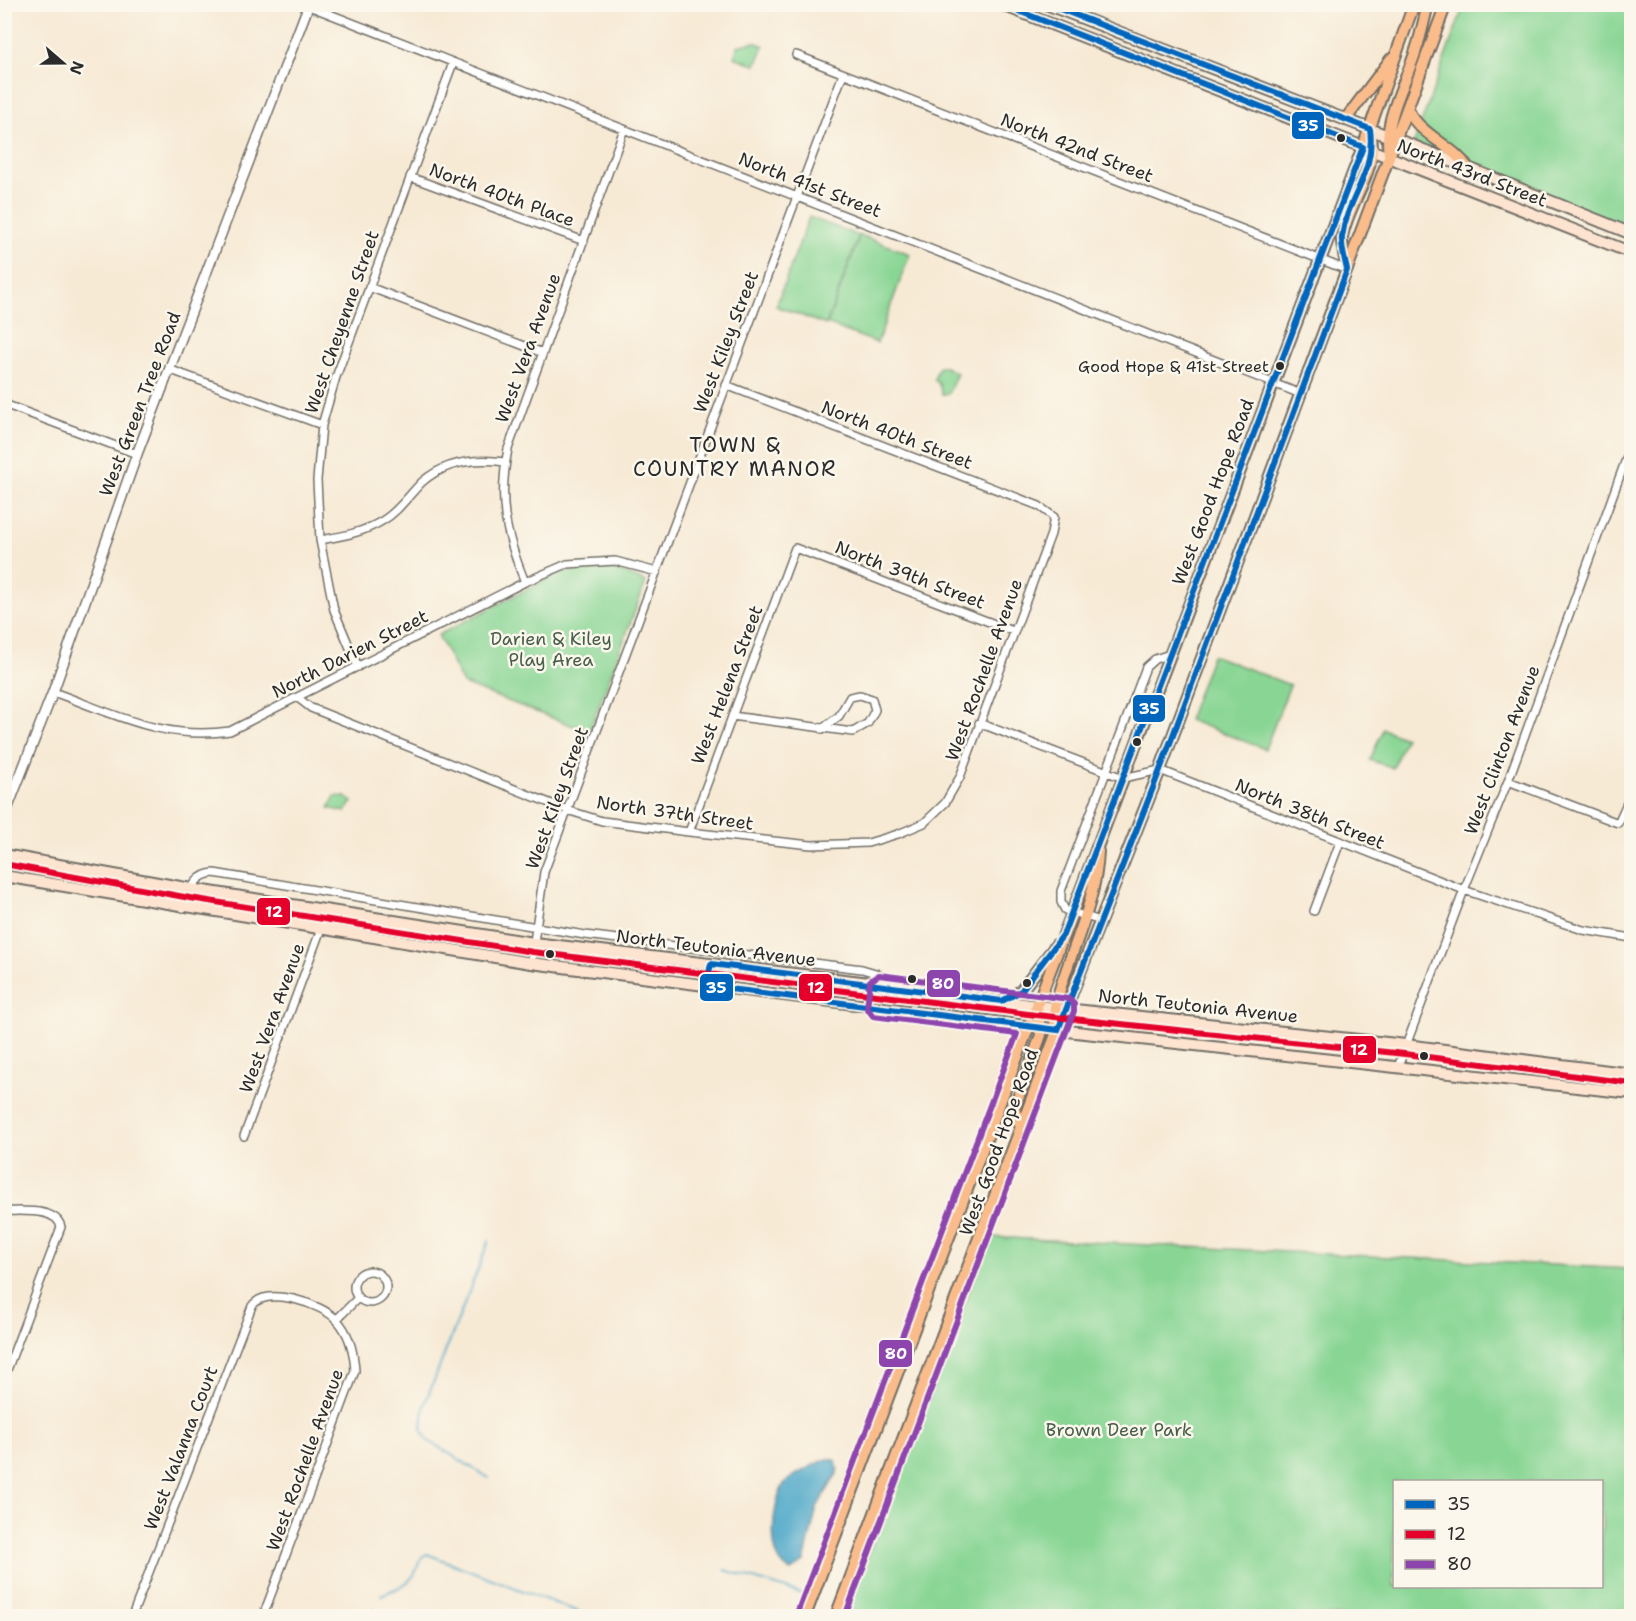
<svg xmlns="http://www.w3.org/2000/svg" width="1636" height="1621" font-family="'Shantell Sans',sans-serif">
  <rect width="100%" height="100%" fill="#fbf7ec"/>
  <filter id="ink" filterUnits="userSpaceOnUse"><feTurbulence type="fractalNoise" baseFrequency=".0167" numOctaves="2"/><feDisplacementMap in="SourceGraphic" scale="12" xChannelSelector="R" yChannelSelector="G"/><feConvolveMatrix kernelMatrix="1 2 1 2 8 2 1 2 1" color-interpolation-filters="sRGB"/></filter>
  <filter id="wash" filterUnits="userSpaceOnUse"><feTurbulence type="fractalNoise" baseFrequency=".008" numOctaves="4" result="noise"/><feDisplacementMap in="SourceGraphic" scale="24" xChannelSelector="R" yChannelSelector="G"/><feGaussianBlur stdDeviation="1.35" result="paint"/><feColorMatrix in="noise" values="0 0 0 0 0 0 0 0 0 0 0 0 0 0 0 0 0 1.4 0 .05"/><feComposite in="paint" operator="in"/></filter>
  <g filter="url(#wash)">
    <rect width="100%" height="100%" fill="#f7ead5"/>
    <!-- green -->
    <path fill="#89d694" stroke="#5a8060" stroke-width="1.5" fill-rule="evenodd" d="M1464 5H1631V229L1414 143Z
      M754 42 764 46 756 65 734 57 738 46Z
      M809 217 859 236 826 325 776 306Z
      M860 235 910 254 877 343 827 324Z
      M943 366 957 373 948 394 942 395 939 384 934 379 938 368Z
      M588 568 617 570 646 582 589 732 463 684 438 635 557 574Z
      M1212 655 1290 685 1265 749 1188 720Z
      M1383 729 1405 738 1393 768 1370 760Z
      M335 796 346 797 352 802 345 812 329 808Z
      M990 1237 1631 1269V1616H845ZM1394 1482H1602V1586H1394Z"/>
    <!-- water -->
    <path fill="#4aa6c8" stroke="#3a687a" stroke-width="1.5" d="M828 1459 835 1460 838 1468 837 1474 817 1507 804 1562 791 1571C765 1561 772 1504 784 1484 786 1479 822 1460 828 1459Z"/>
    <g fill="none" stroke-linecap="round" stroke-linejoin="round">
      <!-- stream -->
      <path stroke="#4aa6c8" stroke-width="2" d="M489 1241 424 1406 422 1429 427 1440 489 1478
        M725 1570 802 1594
        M381 1595C394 1589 406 1587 414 1575 419 1567 417 1559 427 1554L589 1616
        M372 1616 374 1609"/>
    </g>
  </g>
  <g filter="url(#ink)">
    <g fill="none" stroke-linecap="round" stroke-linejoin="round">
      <!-- minor casing -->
      <g stroke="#726e66" stroke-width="10">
        <path id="minor" d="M309 6 1301 394
          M796 55 1347 270
          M410 177 584 241
          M369 287 543 353
          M171 370 322 425
          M4 404 137 454
          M320 540C343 536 362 533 382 521 398 512 409 495 422 482 445 462 476 458 505 462
          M525 582C505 533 498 501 508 449L624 129
          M358 667 334 610 320 540 317 480 322 425 336 377 453 63
          M53 692C115 714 163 741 230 731L525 582 567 564 615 561 657 572
          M298 698 311 708 567 810 602 821 689 832 811 845 868 843 898 834 924 823 945 803 960 777 1051 534 1054 517 1039 506 726 385
          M732 716 853 732 868 723 875 710 872 699 860 695 850 697 839 716 822 729
          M979 723 1123 778 1160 770 1464 890 1583 930 1632 938
          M1508 781 1618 823 1632 792
          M689 832 795 548 1013 631
          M183 908C190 892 194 874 214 873L585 935 862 969 879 974 878 984
          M1314 911 1340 842
          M1101 921 1065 910 1061 902V891L1146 667 1155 659 1170 654
          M531 963 544 872 843 74
          M1398 1067 1464 890 1508 781 1632 443
          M244 1136 328 910
          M4 1211C21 1212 56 1207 61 1227L4 1378
          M354 1287a16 16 0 1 1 32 0a16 16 0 1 1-32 0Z
          M337 1319 358 1298
          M132 1616 252 1306C266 1285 322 1304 337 1320 350 1334 354 1353 355 1371L263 1616"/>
      </g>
      <!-- tertiary casing -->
      <g stroke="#726e66" stroke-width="12">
        <path id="tertiary" d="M4 817 53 692 137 454 309 4"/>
      </g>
      <!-- secondary casing -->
      <g stroke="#726e66" stroke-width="14">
        <path id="secondary" d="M1000 4 1632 253
          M1046 4 1411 145 1632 234
          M4 855 191 889 534 943 878 984 1037 1006 1406 1045 1632 1074
          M4 876 531 963 1058 1030 1632 1093"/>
      </g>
      <!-- primary casing -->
      <g stroke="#726e66" stroke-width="14">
        <path id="primary" d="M1408 110C1420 135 1452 145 1467 167
          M1345 120 1391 59
          M1389 154C1383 119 1406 83 1416 50 1421 35 1424 20 1428 4
          M1347 270C1346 260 1341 246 1342 237 1349 199 1380 170 1370 130
          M1002 1001 1021 991 1056 945
          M1058 1030 1054 1019 1055 1007C1068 954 1096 907 1098 851
          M1021 1128 1014 1109 1041 1035 1037 1006
          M805 1616 1363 147 1414 4
          M836 1616 1066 1008 1160 770 1446 4"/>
      </g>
      <!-- minor -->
      <use href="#minor" stroke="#fff" stroke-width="7"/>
      <!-- tertiary -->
      <use href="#tertiary" stroke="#fff" stroke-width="9"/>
      <!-- secondary -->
      <use href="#secondary" stroke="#fde4d1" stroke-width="10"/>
      <!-- primary -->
      <use href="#primary" stroke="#fabc8b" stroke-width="10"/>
      <!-- bus-1 casing -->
      <g stroke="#fbf7ec" stroke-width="10">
        <path id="bus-1" d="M1001 4 1363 147 1063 935 1021 991 1002 1001 711 964 706 986 1058 1030 1160 770 1347 270C1345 260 1341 248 1342 237 1347 197 1376 174 1370 129L1047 4"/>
      </g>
      <!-- bus-2 casing -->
      <g stroke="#fbf7ec" stroke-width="10">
        <path id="bus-2" d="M4 864 190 898 533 952 1036 1015 1405 1054 1631 1083"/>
      </g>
      <!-- bus-3 casing -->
      <g stroke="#fbf7ec" stroke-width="10">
        <path id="bus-3" d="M797 1613 1017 1034 873 1016 867 1008 870 981 879 975 1069 999 1074 1004V1011L845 1616"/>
      </g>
      <!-- bus-1 -->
      <use href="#bus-1" stroke="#0065bd" stroke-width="6"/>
      <!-- bus-2 -->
      <use href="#bus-2" stroke="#e4002b" stroke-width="6"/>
      <!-- bus-3 -->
      <use href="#bus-3" stroke="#8e44ad" stroke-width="6"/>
    </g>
  </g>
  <!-- markers -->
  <g fill="#2b2b2b" stroke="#fbf7ec" stroke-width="2">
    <circle cx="1341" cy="138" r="5"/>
    <circle cx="1280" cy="366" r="5"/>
    <circle cx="1137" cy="742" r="5"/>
    <circle cx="550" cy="954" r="5"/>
    <circle cx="912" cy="979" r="5"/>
    <circle cx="1027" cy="983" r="5"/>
    <circle cx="1424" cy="1056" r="5"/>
  </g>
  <g text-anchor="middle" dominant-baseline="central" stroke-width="5" stroke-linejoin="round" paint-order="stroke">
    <!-- bus labels -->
    <g font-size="16" fill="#2b2b2b" stroke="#fbf7ec" text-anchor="end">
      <text x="1269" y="366">Good Hope &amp; 41st Street</text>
    </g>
    <!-- street labels -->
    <g font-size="18" fill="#2b2b2b" stroke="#fbf7ec">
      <text transform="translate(1077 148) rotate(21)">North 42nd Street</text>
      <text transform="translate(1472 173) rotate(21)">North 43rd Street</text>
      <text transform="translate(810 185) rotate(21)">North 41st Street</text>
      <text transform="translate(502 195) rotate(20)">North 40th Place</text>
      <text transform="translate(342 322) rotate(-71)">West Cheyenne Street</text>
      <text transform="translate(726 342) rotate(-69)">West Kiley Street</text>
      <text transform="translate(528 348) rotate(-70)">West Vera Avenue</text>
      <text transform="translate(140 404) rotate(-69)">West Green Tree Road</text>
      <text transform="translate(897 435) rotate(21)">North 40th Street</text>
      <text transform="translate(1213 492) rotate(-69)">West Good Hope Road</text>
      <text transform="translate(910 575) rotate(21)">North 39th Street</text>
      <text transform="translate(350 654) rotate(-27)">North Darien Street</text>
      <text transform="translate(984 670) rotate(-70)">West Rochelle Avenue</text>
      <text transform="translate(727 685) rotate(-69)">West Helena Street</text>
      <text transform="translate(1502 750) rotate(-69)">West Clinton Avenue</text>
      <text transform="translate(557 798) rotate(-70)">West Kiley Street</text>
      <text transform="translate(675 813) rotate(8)">North 37th Street</text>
      <text transform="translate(1310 814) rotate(22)">North 38th Street</text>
      <text transform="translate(716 948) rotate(7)">North Teutonia Avenue</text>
      <text transform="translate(1198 1006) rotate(6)">North Teutonia Avenue</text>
      <text transform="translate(272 1018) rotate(-70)">West Vera Avenue</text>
      <text transform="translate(999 1142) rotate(-70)">West Good Hope Road</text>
      <text transform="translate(181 1448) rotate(-69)">West Valanna Court</text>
      <text transform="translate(305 1460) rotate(-70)">West Rochelle Avenue</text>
    </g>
    <!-- park labels -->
    <g font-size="18" fill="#475e4a" stroke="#fbf7ec">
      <text x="551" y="639">Darien &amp; Kiley<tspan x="551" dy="21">Play Area</tspan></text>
      <text x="1119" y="1430">Brown Deer Park</text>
    </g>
    <!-- quarter labels -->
    <g font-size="21" letter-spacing="1.5" fill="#2b2b2b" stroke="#fbf7ec">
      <text x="735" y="445">TOWN &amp;<tspan x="735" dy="24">COUNTRY MANOR</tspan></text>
    </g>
  </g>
  <g stroke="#fbf7ec" stroke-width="2">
    <rect x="1291" y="111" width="34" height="29" rx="6" fill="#0065bd"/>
    <rect x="1132" y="694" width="34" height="29" rx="6" fill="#0065bd"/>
    <rect x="256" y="897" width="35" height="29" rx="6" fill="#e4002b"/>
    <rect x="926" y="969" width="35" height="29" rx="6" fill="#8e44ad"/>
    <rect x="699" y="973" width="35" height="29" rx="6" fill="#0065bd"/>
    <rect x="798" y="973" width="35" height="29" rx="6" fill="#e4002b"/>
    <rect x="1342" y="1035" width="35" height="29" rx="6" fill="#e4002b"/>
    <rect x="878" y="1339" width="35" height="29" rx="6" fill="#8e44ad"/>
  </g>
  <g font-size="16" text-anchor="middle" font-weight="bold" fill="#fff">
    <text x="1308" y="131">35</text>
    <text x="1149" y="714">35</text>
    <text x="274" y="917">12</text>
    <text x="943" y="989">80</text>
    <text x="716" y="993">35</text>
    <text x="816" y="993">12</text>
    <text x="1359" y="1055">12</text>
    <text x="896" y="1359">80</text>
  </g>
  <!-- margin -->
  <rect width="1636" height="1621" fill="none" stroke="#fbf7ec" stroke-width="24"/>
  <!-- legend -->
  <rect x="1393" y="1480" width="210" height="108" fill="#fbf7ec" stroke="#a8a59f" stroke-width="1.5"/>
  <rect x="1405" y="1500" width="30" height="9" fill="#0065bd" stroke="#a8a59f" stroke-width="1.5"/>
  <text x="1447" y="1510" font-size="18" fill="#2b2b2b">35</text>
  <rect x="1405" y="1530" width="30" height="9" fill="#e4002b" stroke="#a8a59f" stroke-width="1.5"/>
  <text x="1447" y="1540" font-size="18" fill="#2b2b2b">12</text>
  <rect x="1405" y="1560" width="30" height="9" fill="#8e44ad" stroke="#a8a59f" stroke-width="1.5"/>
  <text x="1447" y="1570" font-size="18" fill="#2b2b2b">80</text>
  <!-- north arrow -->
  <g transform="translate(63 63) rotate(110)" stroke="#fbf7ec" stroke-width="4.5" paint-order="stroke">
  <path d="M0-4.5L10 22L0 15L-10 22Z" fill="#2b2b2b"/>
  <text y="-9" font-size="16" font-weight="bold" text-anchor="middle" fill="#2b2b2b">N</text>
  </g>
</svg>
